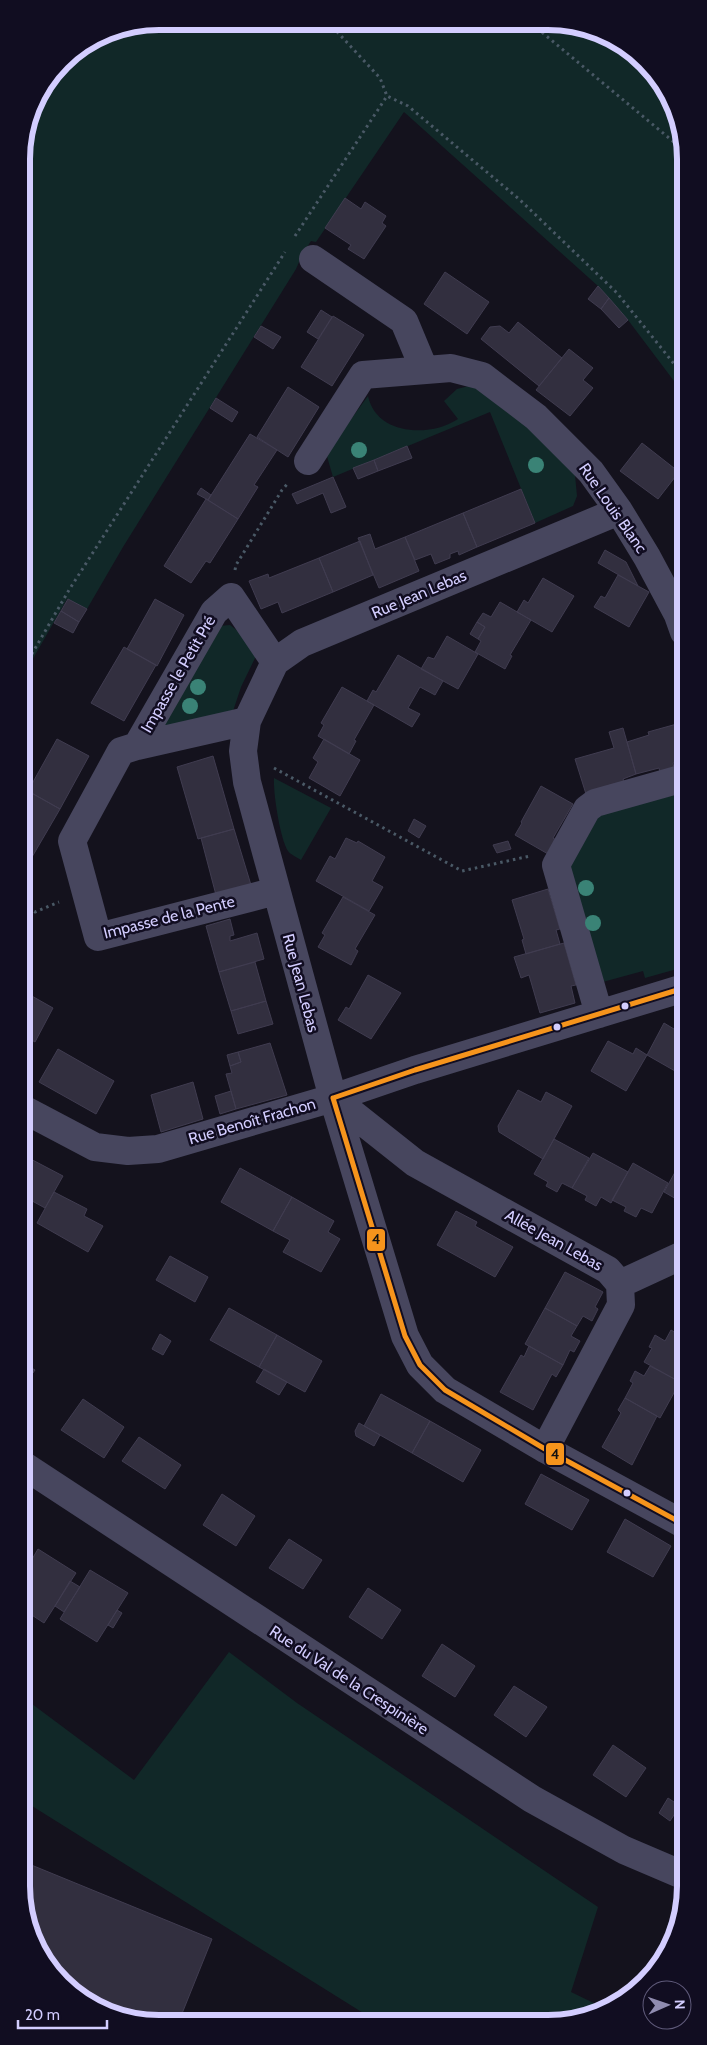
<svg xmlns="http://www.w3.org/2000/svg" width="707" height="2045" font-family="Cabin,sans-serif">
  <rect width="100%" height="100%" fill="#14121d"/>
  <!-- green -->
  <path fill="#112828" d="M159 21 575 24 645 62 683 132V393L628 320 598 286 404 112 316 242 311 241 302 255 296 269 123 547 87 609 67 599 22 678V150L35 99 68 56 107 32Z
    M469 386C499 394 552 452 575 475L577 496 573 506 535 523 490 412 333 477 326 453 368 396C376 435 430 438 458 419L444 401 457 389Z
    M230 625 253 643 257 654 241 687 232 714 166 730 160 724 220 626Z
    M274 778 331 808 301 860C297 857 291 855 288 851 280 839 273 792 274 778Z
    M684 789V967L645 978 643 971 599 983 569 874 570 857 596 815Z
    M229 1652 297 1703 598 1907 571 1992 606 2009 575 2021H376L24 1801V1698L134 1780Z"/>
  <!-- building -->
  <path fill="#322f3f" stroke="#403c50" d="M345 198 361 209 365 202 386 216 382 223 386 226 364 259 348 249 351 245 325 228Z
    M445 272 489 302 467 334 424 304Z
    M598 286 609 298 601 309 588 299Z
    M609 298 628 320 619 328 601 309Z
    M321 310 332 317 318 339 307 332Z
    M333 316 364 335 332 386 301 367Z
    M518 322 562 358 539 386 481 339 490 327 500 326 509 333Z
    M261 326 281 337 273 349 254 337Z
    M569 349 593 368 583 380 593 388 570 416 536 390Z
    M288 387 319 407 288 457 257 437Z
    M216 398 238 412 232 422 210 408Z
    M250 434 277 450 254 485 258 487 238 519 208 500Z
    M642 443 679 472 658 499 620 471Z
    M407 446 412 458 378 471 374 460Z
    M374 460 378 471 358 479 353 468Z
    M333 477 346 507 331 513 323 493 297 504 292 494Z
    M201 488 211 495 208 500 197 494Z
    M521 489 535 523 477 547 463 513Z
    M206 499 238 519 210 563 206 561 191 583 164 566Z
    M463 513 477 547 459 555 458 551 450 554V558L435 564 431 554 415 560 405 537Z
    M370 534 375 549 405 537 419 571 379 588 358 538Z
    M360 541 373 575 333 592 319 558Z
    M605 550 626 562 638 586 598 563Z
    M319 558 333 592 282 613 278 602 261 609 249 581 268 574 269 578Z
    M618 575 649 592 629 627 594 607 601 596 605 598Z
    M543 578 574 596 552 632 517 612 524 600 528 603Z
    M68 599 87 609 79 622 61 611Z
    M155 599 184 615 157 666 127 649Z
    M500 602 531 620 510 655 512 656 505 669 475 652 481 641 478 639 485 627 477 622 483 613 491 617Z
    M61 611 79 622 73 633 54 623Z
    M477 622 485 627 478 639 470 634Z
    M447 636 478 654 458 689 421 669 428 657 434 659Z
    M124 647 156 665 124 721 91 703Z
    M398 655 443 681 435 695 420 687 408 708 420 714 412 727 367 701 373 690 376 692Z
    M342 687 374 705 354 740 356 741 349 754 318 736 324 725 321 723Z
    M684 722V759L673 763 674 768 660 772 659 768 636 774 627 742 649 735 648 732Z
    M623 728 636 774 623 779 625 783 586 794 575 759 614 748 609 732Z
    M57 739 89 756 60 809 28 791Z
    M324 739 360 760 340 796 309 778 318 762 313 758Z
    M213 756 234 829 198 839 177 767Z
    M541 786 573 804 553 838 556 840 548 854 515 835 522 823 521 822Z
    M28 791 60 809 32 857 23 852 22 801Z
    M414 819 426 826 419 838 408 831Z
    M234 829 251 885 216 895 201 838Z
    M346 838 357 843 358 841 385 857 372 881 383 887 369 911 316 881 330 856 335 859Z
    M508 841 511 849 497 853 493 845Z
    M548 889 560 929 556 930 560 944 526 954 522 940 524 939 512 900Z
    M343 897 375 915 355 949 358 951 351 965 318 947 325 935 322 933Z
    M230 919 234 935 230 936V941L257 933 264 959 219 972 206 926Z
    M564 943 576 985 571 986 575 1003 540 1013 529 975 521 978 514 957Z
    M255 962 266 1001 231 1011 219 972Z
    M368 975 401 993 371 1039 338 1020 346 1007 349 1009Z
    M23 991 53 1008 35 1042 23 1035Z
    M266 1001 273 1024 238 1034 231 1011Z
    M664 1023 684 1035V1071L682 1075 647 1055Z
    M608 1041 633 1054 636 1048 647 1055 626 1091 591 1071Z
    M270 1043 287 1095 236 1109 226 1074 232 1073 230 1066 241 1062 238 1052Z
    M58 1049 114 1081 96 1114 39 1082Z
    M238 1052 241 1062 230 1066 227 1055Z
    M193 1082 203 1119 161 1132 151 1095Z
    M518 1090 541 1102 546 1092 572 1106 543 1159 499 1132 498 1126Z
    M231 1091 236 1109 220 1114 215 1096Z
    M554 1139 589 1158 572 1188 562 1183 557 1192 546 1186 548 1182 534 1174Z
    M593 1153 628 1172 611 1203 601 1197 596 1206 585 1200 587 1196 572 1188Z
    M23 1155 63 1176 45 1208 23 1196Z
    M684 1156V1157L685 1208 676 1204 678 1200 664 1192Z
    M633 1163 668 1183 652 1213 641 1208 636 1217 624 1211 626 1207 612 1200Z
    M240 1168 292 1197 273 1231 221 1202Z
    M54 1192 87 1209 84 1216 103 1226 88 1252 37 1223Z
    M292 1197 334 1221 328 1232 340 1239 321 1272 283 1252 290 1240 273 1231Z
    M456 1211 477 1222 475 1226 513 1247 495 1277 437 1245Z
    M170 1256 208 1277 195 1302 156 1280Z
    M565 1272 603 1292 595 1307 598 1309 592 1321 583 1316 577 1326 545 1308Z
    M229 1308 277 1335 259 1367 210 1340Z
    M545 1308 577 1326 571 1336 580 1341 574 1352 570 1350 563 1365 525 1344Z
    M671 1330 685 1338V1374L680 1382 644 1362 652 1348 649 1347 655 1335 665 1341Z
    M160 1334 171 1341 163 1355 152 1349Z
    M277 1335 322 1361 305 1392 259 1367Z
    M529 1346 563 1365 556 1377 552 1374 533 1410 500 1392 521 1355 524 1357Z
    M23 1363 35 1370 23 1387Z
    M650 1366 680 1382 660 1418 625 1398 633 1383 630 1381 635 1371 644 1376Z
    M264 1369 287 1382 279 1395 256 1382Z
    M381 1394 430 1421 412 1453 364 1426Z
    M625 1398 657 1416 632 1465 602 1447 621 1413 618 1410Z
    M83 1399 124 1427 104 1458 61 1430Z
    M430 1421 481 1450 463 1482 412 1453Z
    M359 1423 380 1435 374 1446 356 1436 355 1431Z
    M139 1437 181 1465 165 1489 122 1461Z
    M541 1474 589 1500 572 1530 525 1504Z
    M222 1494 255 1516 236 1546 203 1525Z
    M625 1519 671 1546 653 1577 607 1552Z
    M289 1539 322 1560 303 1589 269 1568Z
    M38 1549 76 1573 44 1623 24 1610V1573Z
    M90 1570 128 1593 97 1642 60 1619Z
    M70 1581 80 1587 64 1612 55 1606Z
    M368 1588 401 1610 382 1639 349 1617Z
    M117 1610 122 1613 113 1628 108 1625Z
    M442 1644 475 1666 455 1697 422 1676Z
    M514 1686 547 1707 526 1737 494 1715Z
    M613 1745 646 1768 626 1797 593 1775Z
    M668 1798 680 1806 670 1821 659 1813Z
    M24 1862 212 1939 179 2021H133L62 1983 24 1913Z"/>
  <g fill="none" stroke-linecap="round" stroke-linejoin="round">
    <!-- path -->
    <path stroke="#4a5966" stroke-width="3" stroke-dasharray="2.5 4" stroke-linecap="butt" d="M328 22 380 78 387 96
      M532 24 681 148 683 152
      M295 236 387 96 408 106 519 199 617 293 683 375
      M235 570 236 565 282 490 289 482
      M22 671 69 590 285 252
      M274 768 462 871 530 856
      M23 905 35 912 59 902"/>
    <!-- minor -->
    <path stroke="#47465e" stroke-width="28" d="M313 259 404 321 424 369
      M308 461 363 375 451 368 482 376 536 417 591 472 619 511 647 557 678 615 684 632
      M619 511 302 643 275 662 247 721 243 751 247 782 333 1098 405 1336 420 1365 445 1390 545 1449 685 1525
      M247 721 137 746 121 751 72 841 98 937 276 891
      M137 746 214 612 231 597 275 662
      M599 1014 556 865 587 809 595 803 684 778
      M333 1098 415 1163 608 1270 620 1284 621 1305 545 1449
      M23 1109 95 1147 128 1151 158 1149 333 1098 415 1070 684 988
      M620 1284 685 1254
      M23 1465 532 1799 624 1850 685 1876"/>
    <!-- bus-1 casing -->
    <g stroke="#110d21" stroke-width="9">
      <path id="bus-1" d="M333 1098 405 1336 420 1365 445 1390 545 1449 685 1525
        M333 1098 415 1070 684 988"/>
    </g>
    <!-- bus-1 -->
    <use href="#bus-1" stroke="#f6941c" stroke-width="5"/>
  </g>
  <!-- trees -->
  <g fill="#3a8376">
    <circle cx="359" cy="450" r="8"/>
    <circle cx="536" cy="465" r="8"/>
    <circle cx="198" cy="687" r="8"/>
    <circle cx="190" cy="706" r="8"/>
    <circle cx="586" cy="888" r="8"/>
    <circle cx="593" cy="923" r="8"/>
  </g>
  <!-- markers -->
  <g fill="#d3cdff" stroke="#110d21" stroke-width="2">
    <circle cx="625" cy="1006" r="4.5"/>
    <circle cx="557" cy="1027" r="4.5"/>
    <circle cx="627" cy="1493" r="4.5"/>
  </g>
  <g text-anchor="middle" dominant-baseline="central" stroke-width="5" stroke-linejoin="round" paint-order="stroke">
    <!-- street labels -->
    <g font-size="16" fill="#d3cdff" stroke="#110d21">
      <text transform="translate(613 508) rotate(55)">Rue Louis Blanc</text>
      <text transform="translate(419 594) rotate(-23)">Rue Jean Lebas</text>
      <text transform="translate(178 674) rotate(-60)">Impasse le Petit Pré</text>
      <text transform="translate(169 917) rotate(-14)">Impasse de la Pente</text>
      <text transform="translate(301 983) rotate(75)">Rue Jean Lebas</text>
      <text transform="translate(252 1121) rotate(-16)">Rue Benoît Frachon</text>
      <text transform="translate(554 1240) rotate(29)">Allée Jean Lebas</text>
      <text transform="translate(349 1680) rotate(33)">Rue du Val de la Crespinière</text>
    </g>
  </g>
  <!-- crop -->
  <path d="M0 0H707V2045H0ZM159 30H548A129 129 0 0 1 677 159V1886A129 129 0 0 1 548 2015H159A129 129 0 0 1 30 1886V159A129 129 0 0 1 159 30Z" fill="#110d21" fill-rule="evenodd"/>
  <path fill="none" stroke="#d3cdff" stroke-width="6" d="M159 30H548A129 129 0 0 1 677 159V1886A129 129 0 0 1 548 2015H159A129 129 0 0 1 30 1886V159A129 129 0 0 1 159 30Z"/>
  <g stroke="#110d21" stroke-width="2">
    <rect x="366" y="1228" width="20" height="24" rx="5" fill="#f6941c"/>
    <rect x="545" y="1442" width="20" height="24" rx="5" fill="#f6941c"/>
  </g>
  <g font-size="14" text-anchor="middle" font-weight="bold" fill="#111">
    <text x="376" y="1244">4</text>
    <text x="555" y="1459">4</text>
  </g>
  <!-- north arrow -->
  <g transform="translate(667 2005) rotate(88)"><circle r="24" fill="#110d21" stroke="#5f5a7a"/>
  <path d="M0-4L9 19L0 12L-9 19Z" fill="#908cb0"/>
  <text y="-8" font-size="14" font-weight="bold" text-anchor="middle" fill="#d3cdff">N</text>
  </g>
  <!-- scale -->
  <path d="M18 2020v8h89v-8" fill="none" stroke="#d3cdff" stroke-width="2.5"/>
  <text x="25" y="2020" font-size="15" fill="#d3cdff" stroke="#110d21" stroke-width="4" paint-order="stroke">20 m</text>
</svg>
